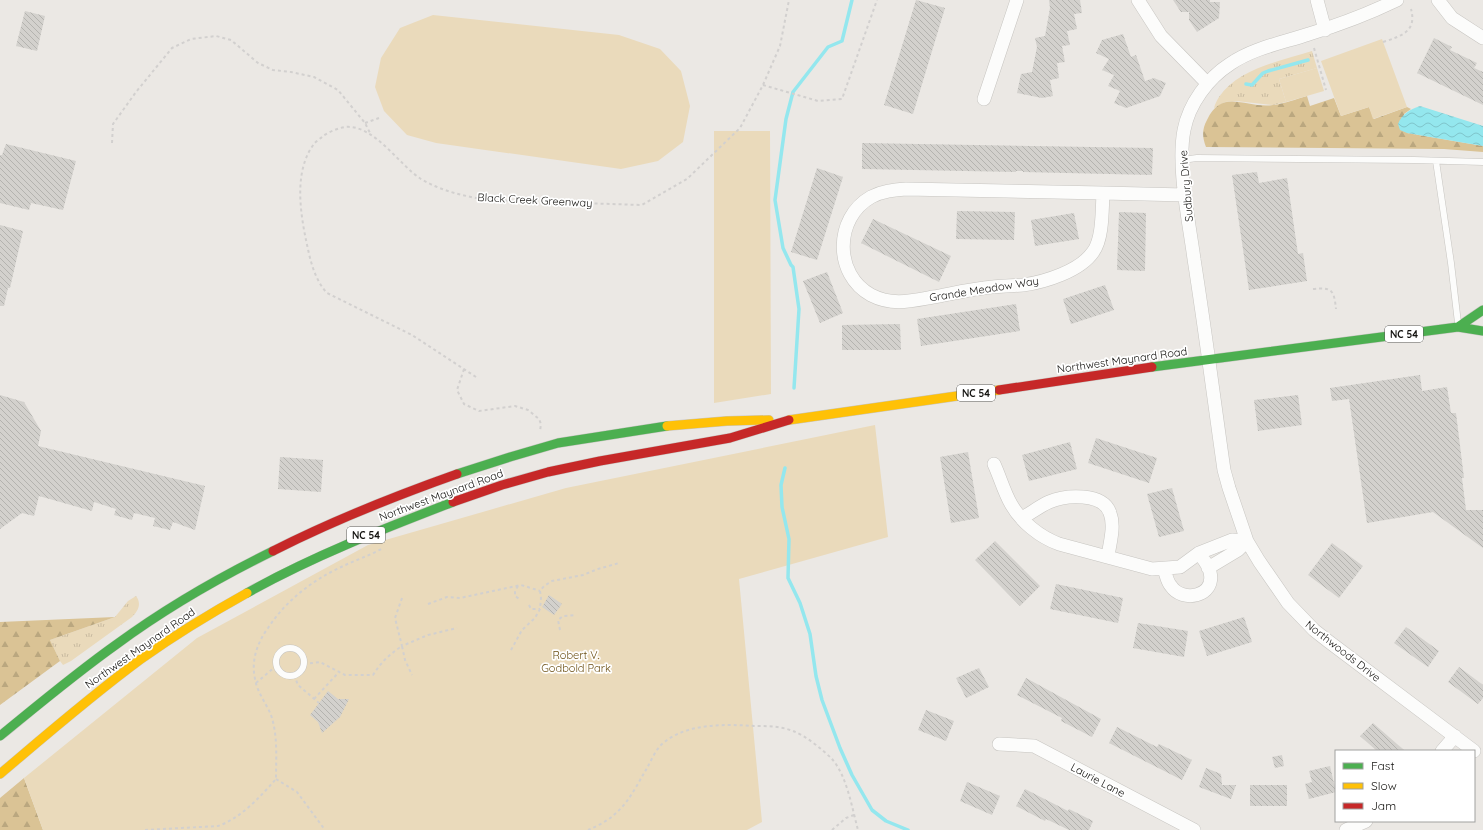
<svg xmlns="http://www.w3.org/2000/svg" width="1483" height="830" font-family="Quicksand,sans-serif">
  <defs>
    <pattern id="grass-tufts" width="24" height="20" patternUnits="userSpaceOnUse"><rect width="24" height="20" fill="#eadabb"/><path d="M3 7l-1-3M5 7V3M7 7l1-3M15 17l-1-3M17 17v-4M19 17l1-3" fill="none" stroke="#c8baa0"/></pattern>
    <pattern id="forest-firs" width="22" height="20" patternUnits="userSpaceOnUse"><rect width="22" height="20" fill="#dac395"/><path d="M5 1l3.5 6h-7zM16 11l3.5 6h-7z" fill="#baa77f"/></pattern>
    <pattern id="water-waves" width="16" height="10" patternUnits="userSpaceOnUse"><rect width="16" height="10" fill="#94e7ee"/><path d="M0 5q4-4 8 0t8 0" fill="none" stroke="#7fc5cb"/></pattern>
    <pattern id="building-back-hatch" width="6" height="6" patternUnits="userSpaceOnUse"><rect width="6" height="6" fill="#d3d1cd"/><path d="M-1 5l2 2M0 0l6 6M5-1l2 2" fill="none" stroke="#b4b3af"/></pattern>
  </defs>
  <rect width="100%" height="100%" fill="#ebe8e4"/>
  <!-- grass -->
  <path fill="url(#grass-tufts)" d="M1312 51 1317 68 1279 79 1286 102 1273 105 1236 101 1225 102 1214 108C1215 104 1217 100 1219 97 1239 68 1281 61 1312 51Z
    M136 596C142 604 138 611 132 617L71 661 63 665 60 661 50 640 115 617 128 601Z"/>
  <!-- forest -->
  <path fill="url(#forest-firs)" d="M1307 96 1310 106 1334 98 1341 116 1369 107 1374 119 1407 107 1411 109 1404 114 1407 133 1483 146V152L1444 149 1206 147C1202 137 1202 129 1207 120 1222 87 1247 109 1273 105 1284 104 1296 99 1307 96Z
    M115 617 50 640 60 661 0 705V622Z
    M24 778 43 830H0V798Z"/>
  <!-- park -->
  <path fill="#eadabb" d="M433 15 619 35 660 49 681 71 690 106 683 142 658 161 621 169 436 143 407 135 384 111 375 87 381 58 400 28Z
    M1382 39 1407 107 1373 119 1369 107 1341 116 1321 61Z
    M1317 68 1324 91 1286 102 1279 79Z
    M714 131H770L771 394 714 403Z
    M875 425 888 537 739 579 762 822 747 830H43L24 778 197 638 368 545 566 488Z"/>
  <!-- water -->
  <path fill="url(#water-waves)" d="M1420 106 1483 126V146L1407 133 1400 130 1398 124C1402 114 1409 110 1420 106Z"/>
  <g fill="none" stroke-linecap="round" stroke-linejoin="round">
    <!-- stream -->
    <path stroke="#94e7ee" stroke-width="3.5" d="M1246 84 1252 85 1263 73 1268 71 1308 60
      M794 388 799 309 793 267 791 265 783 248 775 200 786 119 793 92 828 47 842 41 852 0
      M785 468 781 485 782 507 789 539 788 578 800 603 810 634 816 676 822 700 840 748 852 775 872 810 886 821 908 830"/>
  </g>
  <!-- building -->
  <path fill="url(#building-back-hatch)" d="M916 0 945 8 913 114 884 105Z
    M1049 0H1080L1082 13 1074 14 1077 29 1067 31 1070 45 1062 46 1065 62 1057 63 1059 78 1050 80 1053 96 1042 98 1017 93 1021 74 1032 72 1037 47 1035 38 1045 36 1050 8Z
    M1173 0H1210V2H1220L1219 18 1197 32 1189 20V12H1181Z
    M25 11 45 16 37 51 16 46Z
    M1123 34 1131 57 1136 55 1145 81 1154 78 1166 83 1160 96 1126 108 1114 103 1120 91 1108 86 1114 75 1102 70 1109 59 1096 53 1102 40Z
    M1434 38 1452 47 1450 50 1477 63 1474 68 1483 72V105L1417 73Z
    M862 143 1153 148 1152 175 1023 172V171H1016V172L862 169Z
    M6 144 76 161 63 210 31 203 29 210 0 203V155H2Z
    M817 168 843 177 817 260 791 252Z
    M1257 172 1259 183 1287 178 1298 254 1303 253 1307 281 1249 290 1232 175Z
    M957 211 1015 212 1014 240 956 239Z
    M1119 212 1146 213 1145 271 1117 270Z
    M1074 213 1079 239 1035 246 1031 220Z
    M873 219 951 256 939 282 861 243Z
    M0 225 23 231 10 288H8L4 306H0Z
    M827 272 843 313 820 323 803 281Z
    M1105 285 1114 310 1071 324 1063 299Z
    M1016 304 1020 331 921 346 917 319Z
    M900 324 901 350H842V325Z
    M1420 375 1422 391 1447 387 1451 413H1456L1464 478H1462L1466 510H1483V548L1433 512 1367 523 1349 399 1332 401 1330 388Z
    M0 395 24 402 41 431 38 446 205 486 195 530 173 522 170 530 153 526 155 518 134 513 132 520 114 515 116 509 94 502 92 511 39 496 34 516 22 513 0 529Z
    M1298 395 1302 425 1258 431 1254 400Z
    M1096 438 1157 458 1149 483 1088 463Z
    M1070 442 1077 469 1029 481 1022 455Z
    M968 452 979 518 951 523 940 457Z
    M280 457 323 460 321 492 278 489Z
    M1172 488 1184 531 1159 537 1147 494Z
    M995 541 1040 586 1020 606 975 560Z
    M1332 543 1363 566 1339 598 1308 575Z
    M1056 584 1123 598 1118 623 1050 609Z
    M549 595 562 604 554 615 542 607Z
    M1244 617 1252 642 1207 656 1199 631Z
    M1138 623 1188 631 1184 657 1133 648Z
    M1406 627 1439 651 1428 667 1394 643Z
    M1459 667 1483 685V698L1478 704 1448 682Z
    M979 668 989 687 966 698 956 678Z
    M1026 678 1101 719 1092 737 1061 721 1062 718 1017 695Z
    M328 691 338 699H349L340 717 322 733 318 722 310 715Z
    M926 710 954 721 946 741 918 730Z
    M1373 723 1405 751H1377L1360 736Z
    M1117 727 1157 747 1159 744 1192 760 1182 780 1109 743Z
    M1282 755 1284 766 1275 768 1272 757Z
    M1330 766 1336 792 1309 799 1305 784 1312 782 1309 771Z
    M1206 768 1221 774 1222 785H1236L1231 799 1199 787Z
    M967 782 1000 796 992 815 960 801Z
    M1250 785H1287V806H1250Z
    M1025 789 1068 811 1069 809 1093 821 1089 830H1069L1046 819 1045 821 1016 806Z"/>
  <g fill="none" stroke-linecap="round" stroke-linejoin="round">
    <!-- lane casing -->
    <g stroke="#c7c5c1" stroke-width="7">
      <path id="lane" d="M1182 160 1197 158 1414 160 1483 162
        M1436 161 1451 263 1458 323
        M276 662a14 14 0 1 1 28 0a14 14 0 1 1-28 0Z"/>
    </g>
    <!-- street casing -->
    <g stroke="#c7c5c1" stroke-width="14">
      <path id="street" d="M1138 0 1161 36 1207 83
        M1317 0 1325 30
        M1397 0C1368 14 1339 25 1309 34 1282 43 1253 48 1230 64 1208 78 1189 104 1184 130 1177 167 1189 221 1194 259 1205 329 1214 400 1224 470L1229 488 1247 541 1259 561 1288 603 1314 630 1328 641 1474 751
        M1438 0 1452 18 1483 38
        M984 99 1017 0
        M906 189 1103 193C1102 210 1103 239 1093 252 1080 271 1045 282 1023 285 1010 286 997 286 984 288 967 290 950 294 933 297 911 301 892 306 871 295 834 275 834 218 871 197 882 191 894 190 906 189Z
        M1103 193 1185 195
        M994 464C1000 477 1004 492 1011 504 1021 522 1040 537 1059 544L1152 569 1180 567 1199 553 1232 540 1247 541
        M1022 518C1031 513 1040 506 1049 502 1065 495 1103 492 1110 513 1115 526 1110 542 1108 556
        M1208 568 1238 550 1247 541
        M1164 569C1166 574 1167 582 1171 586 1182 603 1216 597 1210 572 1209 566 1203 559 1199 553
        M999 744 1034 746 1194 830
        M1442 751 1455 736
        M1346 830 1366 821"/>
    </g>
    <!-- fast casing -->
    <g stroke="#c7c5c1" stroke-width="10">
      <path id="fast" d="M1458 327 1483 310
        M1152 367 1458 327 1483 331
        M457 474 510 457 558 443 667 426
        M247 593C313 556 383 529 453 502
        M0 736C38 705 76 673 117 644 166 608 218 578 273 551"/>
    </g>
    <!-- slow casing -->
    <g stroke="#c7c5c1" stroke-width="10">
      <path id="slow" d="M789 420 999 390
        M667 426 727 421 769 420
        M0 774C46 735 92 695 141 659 175 635 211 613 247 593"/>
    </g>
    <!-- jam casing -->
    <g stroke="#c7c5c1" stroke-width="10">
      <path id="jam" d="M999 390 1152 367
        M453 502 502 485 548 472 600 461 730 438 789 420
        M273 551C332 521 395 496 457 474"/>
    </g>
    <!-- path -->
    <path stroke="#d2d0cf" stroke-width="2" stroke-dasharray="3 3" stroke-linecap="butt" d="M1383 42C1402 36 1417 31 1411 9
      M1314 48 1326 90
      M763 85 818 101 842 99 877 0
      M365 123 379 118
      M112 143 113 124 136 92 172 48 191 39 216 36 231 40 258 63 273 70 291 72 314 77 338 90 365 123 371 135
      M1313 289C1332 287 1334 290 1336 309
      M464 369 457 390 464 404 479 411 515 406 528 410 539 419 541 424 540 431
      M476 377 412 335 327 293C314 279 310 259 306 240 300 211 294 170 314 144 316 141 320 139 323 136 329 132 338 128 345 127 374 124 399 165 421 179 441 191 464 196 487 200L642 205 687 179 740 128 763 85 780 46 789 0
      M518 586 515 591V596L521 600
      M402 598 395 618 402 646 428 635 457 628
      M428 604 447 597 460 598 521 585 531 588 540 591
      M529 605 531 609H540
      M560 630 558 620 563 616 576 615
      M511 650 522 630 535 618 540 609 541 598 540 591 544 586 552 581 583 575 598 569 619 563
      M304 664 320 662 345 675H373C381 662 390 654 402 646L405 660 412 675
      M294 675 298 685 319 703
      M256 683 276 666
      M314 699 339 672
      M276 779 297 792 325 830
      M145 830 218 826C241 818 260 797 276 779 276 758 278 736 271 715 266 703 257 692 255 679 251 661 257 643 268 628 286 601 310 582 339 568 353 561 369 556 383 548
      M588 830C597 826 608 821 616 813 629 802 638 783 647 768 651 761 655 751 661 745 684 723 725 724 754 726 767 726 780 726 793 731 806 736 822 749 832 759 847 776 852 808 858 830
      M832 830 846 818 854 815"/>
    <!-- lane -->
    <use href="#lane" stroke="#fcfcfb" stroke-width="6"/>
    <!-- street -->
    <use href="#street" stroke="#fcfcfb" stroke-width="13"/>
    <!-- fast -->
    <use href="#fast" stroke="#4caf50" stroke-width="9"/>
    <!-- slow -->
    <use href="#slow" stroke="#ffc107" stroke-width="9"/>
    <!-- jam -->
    <use href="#jam" stroke="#c62828" stroke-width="9"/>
  </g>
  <g text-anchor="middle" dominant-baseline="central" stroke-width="3.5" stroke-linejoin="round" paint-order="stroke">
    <!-- shield labels -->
    <g fill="#fff" stroke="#5a5a58" stroke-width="1">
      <rect x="1385" y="326" width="38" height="16" rx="3"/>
      <rect x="957" y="385" width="38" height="16" rx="3"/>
      <rect x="347" y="527" width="38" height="16" rx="3"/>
    </g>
    <g font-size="10" font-weight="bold" fill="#141310">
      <text x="1404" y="334">NC 54</text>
      <text x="976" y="393">NC 54</text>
      <text x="366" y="535">NC 54</text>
    </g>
    <!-- street labels -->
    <g font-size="11" fill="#141310" stroke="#fff">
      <text transform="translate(1186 186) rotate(-95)">Sudbury Drive</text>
      <text transform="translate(535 200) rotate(3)">Black Creek Greenway</text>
      <text transform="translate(984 289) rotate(-9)">Grande Meadow Way</text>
      <text transform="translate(1122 360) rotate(-8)">Northwest Maynard Road</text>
      <text transform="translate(441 495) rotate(-20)">Northwest Maynard Road</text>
      <text transform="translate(140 648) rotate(-35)">Northwest Maynard Road</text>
      <text transform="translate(1343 651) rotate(38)">Northwoods Drive</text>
      <text transform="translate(1098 780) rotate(28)">Laurie Lane</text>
    </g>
    <!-- park labels -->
    <g font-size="11" fill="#6d5115" stroke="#fff">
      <text x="576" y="655">Robert V.<tspan x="576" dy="13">Godbold Park</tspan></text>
    </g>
  </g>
  <!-- legend -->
  <rect x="1335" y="750" width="140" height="72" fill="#ffffff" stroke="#a1a19f"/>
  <rect x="1343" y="763" width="20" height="6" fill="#4caf50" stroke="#a1a19f"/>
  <text x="1371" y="770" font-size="12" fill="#141310">Fast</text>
  <rect x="1343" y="783" width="20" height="6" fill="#ffc107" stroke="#a1a19f"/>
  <text x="1371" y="790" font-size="12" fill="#141310">Slow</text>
  <rect x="1343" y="803" width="20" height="6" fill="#c62828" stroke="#a1a19f"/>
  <text x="1371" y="810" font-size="12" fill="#141310">Jam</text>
</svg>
